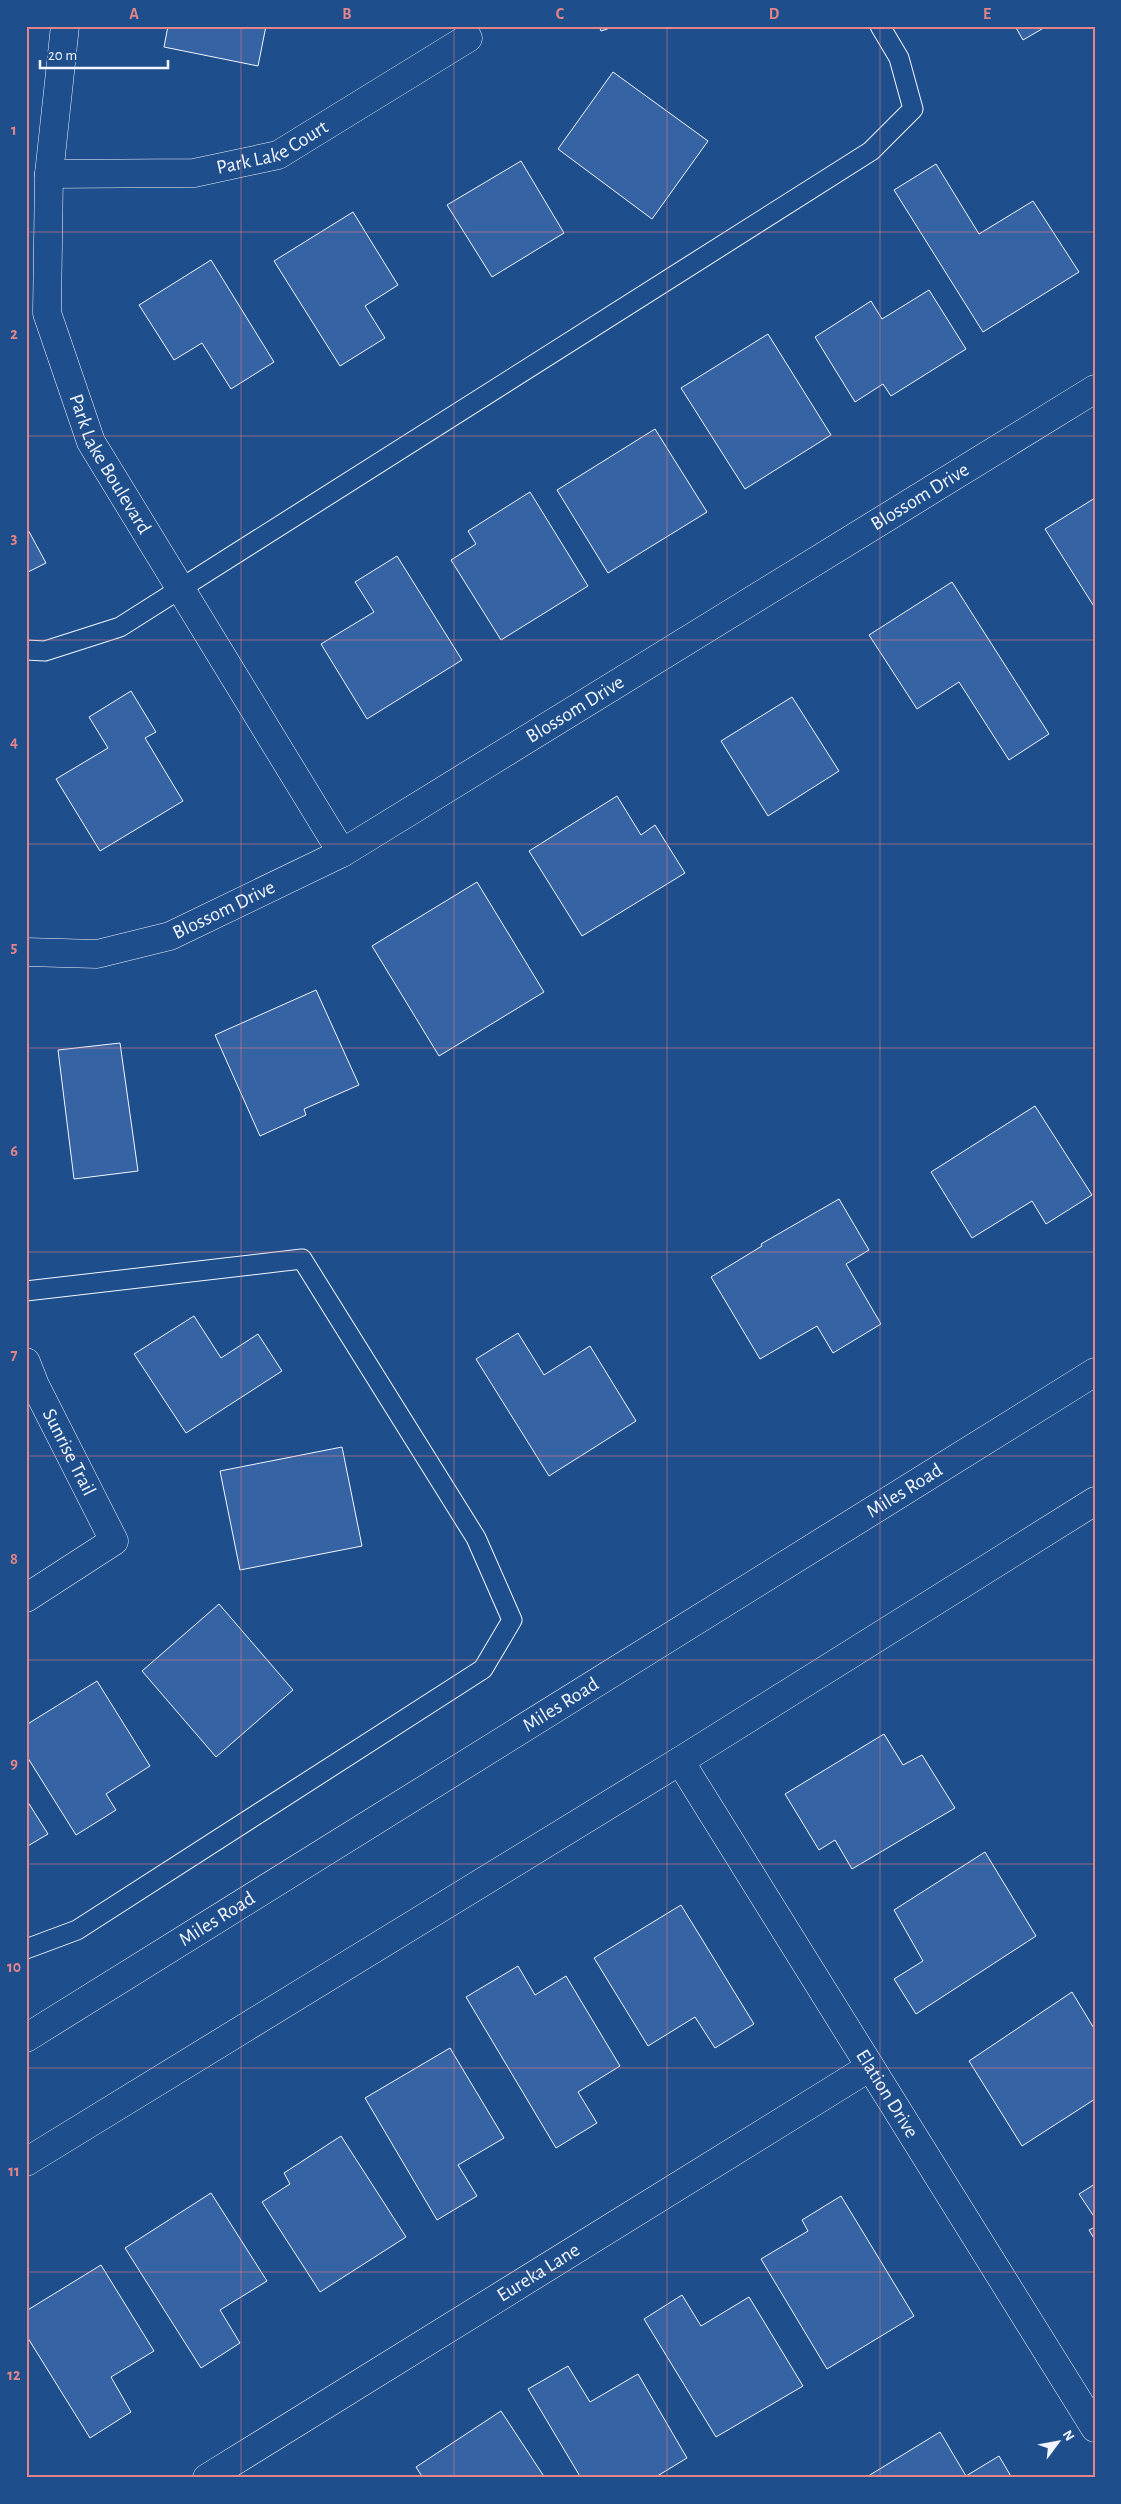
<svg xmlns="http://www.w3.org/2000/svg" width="1121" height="2504" font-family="'Alegreya Sans',sans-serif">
  <rect width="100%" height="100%" fill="#1f4e8c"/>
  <!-- building -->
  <path fill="#3563a3" stroke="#f2f6ff" d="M168 26H266L258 66 164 47Z
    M599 26H616L601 31Z
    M1015 26H1047L1023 40Z
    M613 72 708 141 652 219 558 149Z
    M521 161 564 233 492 277 447 205Z
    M936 164 979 234 1033 201 1079 272 983 332 894 190Z
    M353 212 398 285 365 306 385 338 340 366 274 261Z
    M211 260 274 362 231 389 202 343 174 360 139 305Z
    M929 290 966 349 891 396 883 384 855 402 815 337 871 301 882 319Z
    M768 334 831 435 745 489 681 388Z
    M655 429 707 512 608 573 557 490Z
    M530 492 588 586 501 640 451 560 476 544 468 531Z
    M1095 498V608L1045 529Z
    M26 526 46 563 26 573Z
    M397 556 462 660 367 719 321 644 374 612 355 582Z
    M952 582 1049 734 1009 760 959 682 917 709 869 635Z
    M131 691 156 732 145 738 183 801 100 851 56 779 108 748 89 717Z
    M792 697 839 771 768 816 721 741Z
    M617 796 641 835 655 825 685 873 582 936 529 851Z
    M477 882 544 992 439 1056 372 946Z
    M316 990 359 1085 304 1109 306 1115 260 1136 215 1035Z
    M120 1043 138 1171 74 1179 58 1050Z
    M1035 1106 1092 1195 1046 1224 1032 1201 972 1238 931 1172Z
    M839 1199 869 1250 846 1264 881 1324 833 1353 817 1326 760 1359 711 1277 762 1246 761 1244Z
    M194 1316 221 1358 258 1334 282 1371 186 1433 134 1354Z
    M518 1333 544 1375 590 1346 636 1421 549 1476 476 1359Z
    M342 1447 362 1546 240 1570 220 1471Z
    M219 1604 293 1690 216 1757 142 1671Z
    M97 1681 150 1766 106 1794 116 1810 76 1835 26 1755V1725Z
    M884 1734 903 1765 922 1755 955 1808 852 1869 835 1840 819 1850 785 1794Z
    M26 1799 48 1834 26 1847Z
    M985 1852 1036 1936 916 2014 894 1979 923 1961 894 1910Z
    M681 1905 754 2024 715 2048 695 2017 648 2046 594 1958Z
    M518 1966 535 1995 566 1976 620 2066 578 2092 597 2123 556 2148 466 1997Z
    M1072 1992 1095 2030V2099L1022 2146 969 2061Z
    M450 2048 504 2138 458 2165 477 2196 437 2220 365 2098Z
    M341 2136 406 2237 320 2292 262 2202 290 2184 284 2173Z
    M1095 2184V2218L1079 2194Z
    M211 2193 267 2281 220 2310 240 2343 201 2368 125 2248Z
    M841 2196 914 2316 827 2369 761 2259 808 2231 802 2220Z
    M1095 2227V2240L1089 2230Z
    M101 2265 154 2351 111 2377 131 2412 90 2438 26 2335V2311Z
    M682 2295 701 2326 749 2297 803 2386 716 2437 644 2319Z
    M568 2366 590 2402 638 2374 687 2458 654 2478H581L528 2389Z
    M501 2411 545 2478H423L416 2467Z
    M940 2432 966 2476 999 2456 1012 2478H865Z"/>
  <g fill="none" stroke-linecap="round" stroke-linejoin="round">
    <!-- lane casing -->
    <g stroke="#f2f6ff" stroke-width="21">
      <path id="lane" d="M26 650 45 651 120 627 871 151 913 109 899 58 880 26
        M26 1291 302 1259 476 1538 512 1620 483 1669 77 1930 26 1949"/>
    </g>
    <!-- street casing -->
    <g stroke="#f2f6ff" stroke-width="29">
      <g id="street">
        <path id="s1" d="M65 26 49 174 47 313 91 442 342 853"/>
        <path id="s2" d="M49 174 194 173 278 155 468 38"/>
        <path id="s3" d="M26 952 97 954 170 936 342 853 1095 389"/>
        <path id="s4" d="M26 1362 35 1385 114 1541 26 1598"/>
        <path id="s5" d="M680 1761 1095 2428"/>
        <path id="s6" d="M207 2478 870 2067"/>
      </g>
    </g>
    <!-- secondary casing -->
    <g stroke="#f2f6ff" stroke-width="29">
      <g id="secondary">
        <path id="s7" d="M26 2038 1095 1372"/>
        <path d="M26 2162 680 1761 1095 1501"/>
      </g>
    </g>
    <!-- lane -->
    <use href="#lane" stroke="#1f4e8c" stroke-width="19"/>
    <!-- street -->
    <use href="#street" stroke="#1f4e8c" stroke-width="28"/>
    <!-- secondary -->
    <use href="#secondary" stroke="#1f4e8c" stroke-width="28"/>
  </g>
  <!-- grid -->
  <path fill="none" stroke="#e38589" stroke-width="1" stroke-opacity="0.55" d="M241 26V2478M454 26V2478M667 26V2478M880 26V2478M26 232H1095M26 436H1095M26 640H1095M26 844H1095M26 1048H1095M26 1252H1095M26 1456H1095M26 1660H1095M26 1864H1095M26 2068H1095M26 2272H1095"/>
  <g text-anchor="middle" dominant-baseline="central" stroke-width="4" stroke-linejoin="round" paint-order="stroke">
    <!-- street labels -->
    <g font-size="20" fill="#f2f6ff" stroke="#1f4e8c">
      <text stroke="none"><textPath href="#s2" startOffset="228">Park Lake Court</textPath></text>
      <text stroke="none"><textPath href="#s1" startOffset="452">Park Lake Boulevard</textPath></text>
      <text stroke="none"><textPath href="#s3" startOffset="1016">Blossom Drive</textPath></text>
      <text stroke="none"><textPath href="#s3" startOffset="611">Blossom Drive</textPath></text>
      <text stroke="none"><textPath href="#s3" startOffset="206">Blossom Drive</textPath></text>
      <text stroke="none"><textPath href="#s4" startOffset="100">Sunrise Trail</textPath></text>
      <text stroke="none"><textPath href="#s7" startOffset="1035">Miles Road</textPath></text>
      <text stroke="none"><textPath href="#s7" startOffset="630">Miles Road</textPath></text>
      <text stroke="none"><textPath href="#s7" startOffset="225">Miles Road</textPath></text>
      <text stroke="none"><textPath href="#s5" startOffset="392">Elation Drive</textPath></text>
      <text stroke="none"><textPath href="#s6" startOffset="390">Eureka Lane</textPath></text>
    </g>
  </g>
  <!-- border -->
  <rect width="1121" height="2504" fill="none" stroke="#1f4e8c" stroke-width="55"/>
  <!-- north arrow -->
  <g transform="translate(1058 2442) rotate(58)" stroke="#1f4e8c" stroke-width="4" paint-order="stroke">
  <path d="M0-4L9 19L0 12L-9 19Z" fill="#f2f6ff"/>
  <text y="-8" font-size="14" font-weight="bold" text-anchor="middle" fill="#f2f6ff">N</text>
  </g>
  <!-- scale -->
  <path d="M40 60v8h128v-8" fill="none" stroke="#f2f6ff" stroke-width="2.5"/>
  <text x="48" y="60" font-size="15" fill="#f2f6ff" stroke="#1f4e8c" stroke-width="4" paint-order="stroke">20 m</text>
  <rect x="28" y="28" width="1066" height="2448" fill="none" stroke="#e38589" stroke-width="2"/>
  <g font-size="16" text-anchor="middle" font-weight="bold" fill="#e38589">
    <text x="134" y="19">A</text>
    <text x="347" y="19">B</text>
    <text x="560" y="19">C</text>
    <text x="774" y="19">D</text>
    <text x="987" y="19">E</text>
    <text x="14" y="135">1</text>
    <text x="14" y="339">2</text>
    <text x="14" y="543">3</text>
    <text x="14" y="747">4</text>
    <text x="14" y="952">5</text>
    <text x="14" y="1156">6</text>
    <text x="14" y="1360">7</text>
    <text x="14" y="1564">8</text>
    <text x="14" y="1768">9</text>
    <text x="14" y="1972">10</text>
    <text x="14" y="2176">11</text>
    <text x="14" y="2380">12</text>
  </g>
</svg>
